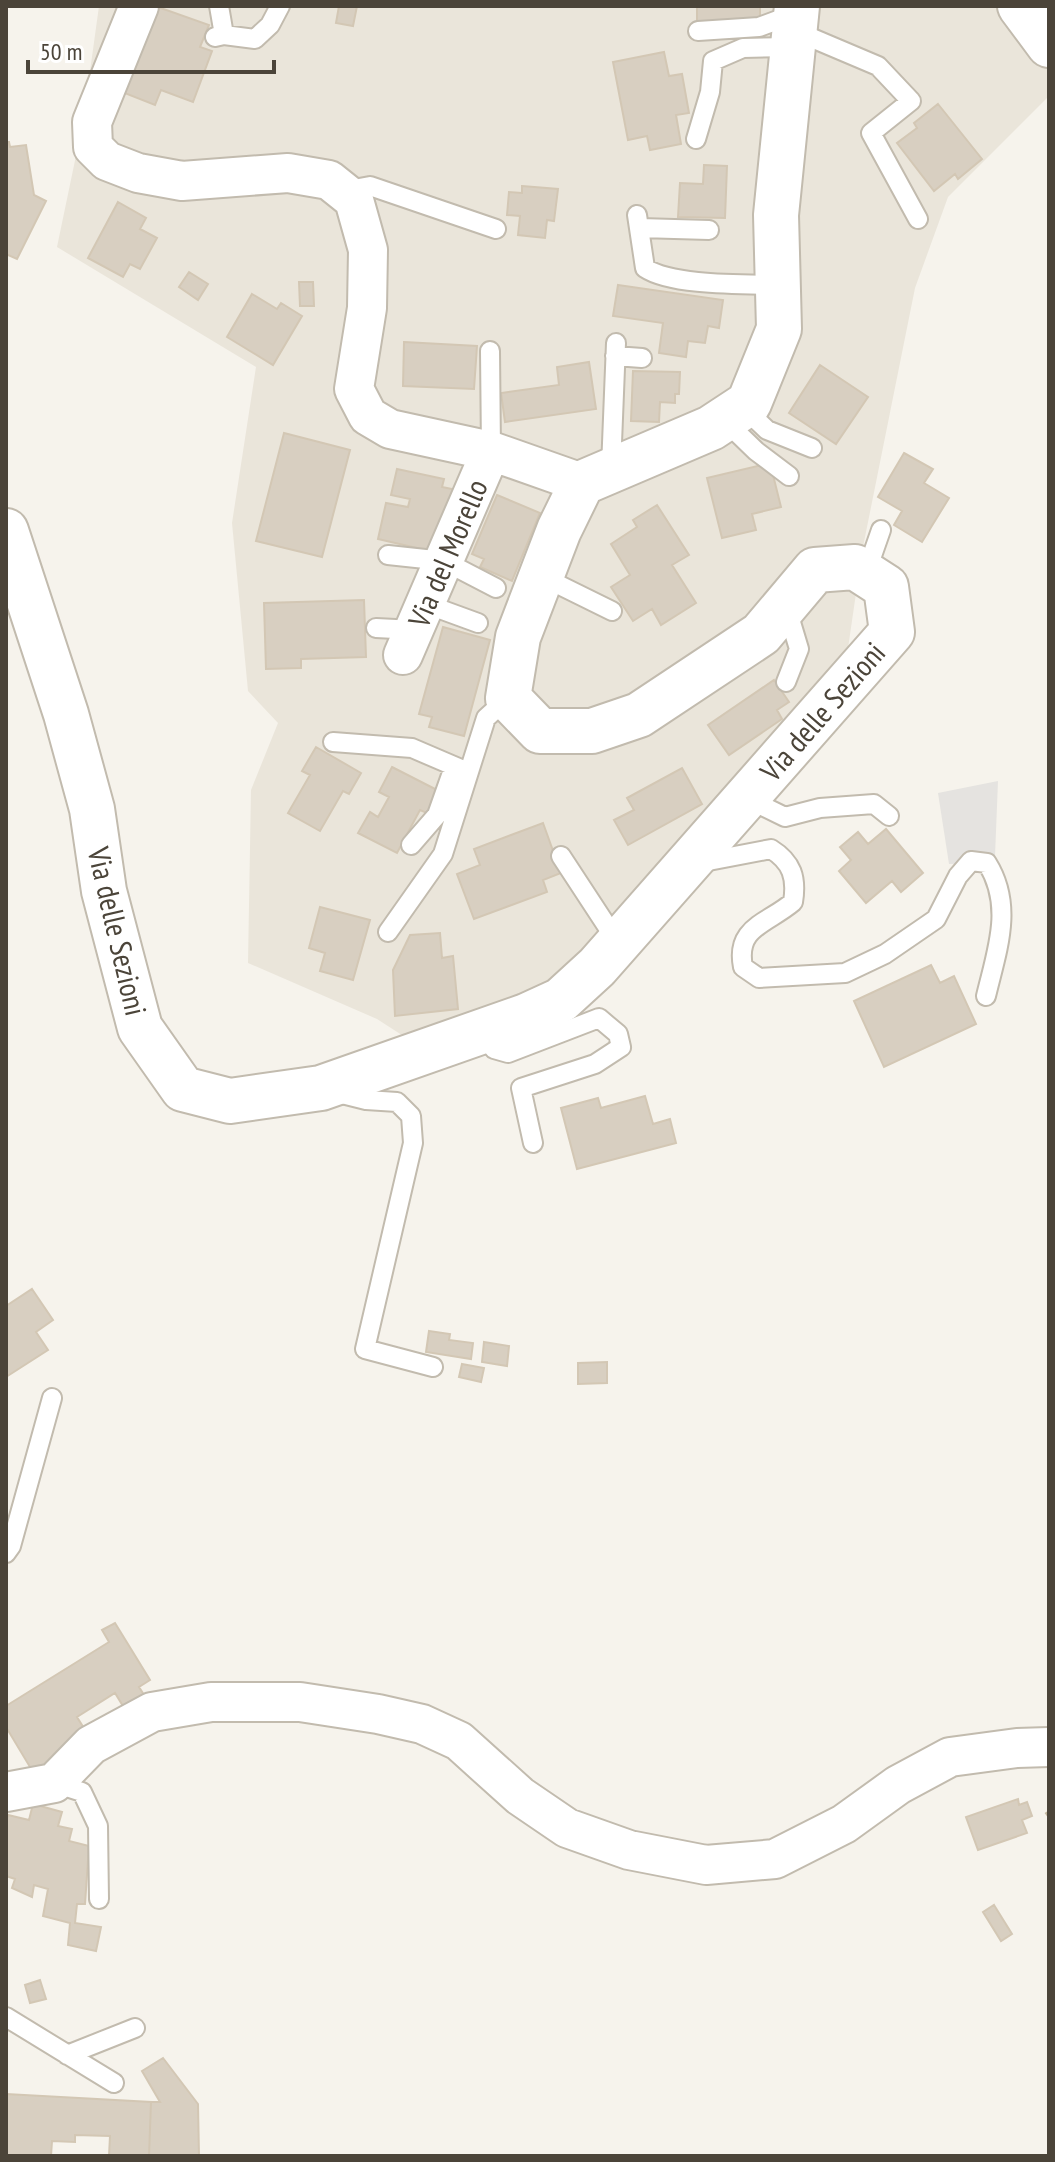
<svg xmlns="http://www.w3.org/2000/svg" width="1055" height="2162" font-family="'PT Sans Narrow',sans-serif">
  <rect width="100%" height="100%" fill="#f6f3ec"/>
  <!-- residential -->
  <path fill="#eae5da" d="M99 6H1049V96L948 197 915 288 862 552 846 662 580 964 498 1011 408 1039 377 1019 248 963 251 790 278 723 248 691 232 523 256 367 57 247 83 122Z"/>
  <!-- parking -->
  <path fill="#e5e3e0" d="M998 781 995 856 987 863 949 864 938 793Z"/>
  <!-- building -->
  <path fill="#d8cfc1" stroke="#d3c7b4" stroke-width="2" d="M155 6 209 25 200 47 212 51 193 102 161 90 155 105 122 92Z
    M339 6H357L353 26 336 23Z
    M697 6H760V22H697Z
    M664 52 669 76 682 74 689 113 676 115 681 144 650 150 647 136 628 140 613 62Z
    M938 104 982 159 958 179 955 174 934 191 897 143 917 128 914 123Z
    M6 142H9L10 147 26 145 34 195 46 201 17 259 6 254Z
    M704 165 727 166 725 218 678 217 680 183 703 184Z
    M522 186 558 189 554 221 547 220 545 238 518 235 520 216 507 215 509 192 522 193Z
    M118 202 146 218 140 229 157 238 140 269 130 264 123 277 88 258Z
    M189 272 208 284 198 300 179 287Z
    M299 282H313L314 306H300Z
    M618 285 723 300 719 328 708 326 705 343 688 341 686 357 659 353 663 323 613 316Z
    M252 294 277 309 281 303 302 316 273 365 227 337Z
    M404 342 477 346 474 389 403 386Z
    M589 362 596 409 505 422 501 393 559 385 557 367Z
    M820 365 868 397 836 444 789 413Z
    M633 371 680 372 679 394H675V403L660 402 659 422 631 421Z
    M284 433 350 450 322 557 256 541Z
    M904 453 933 469 924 483 949 498 922 542 894 525 902 511 878 497Z
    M770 463 781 507 752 514 756 530 722 538 707 478Z
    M397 469 444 479 442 487 457 490 451 515 444 513 434 552 378 539 386 503 408 507 410 499 391 495Z
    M497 495 540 513 512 581 480 567 484 559 472 554Z
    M657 505 689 555 672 565 696 603 661 625 652 609 633 621 611 587 630 575 611 544 637 527 633 520Z
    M364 600 366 657 301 659V668L266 669 264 603Z
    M443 627 490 640 464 736 429 727 432 717 419 714Z
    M774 680 789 702 777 710 782 719 729 755 708 725Z
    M316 747 361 773 349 794 343 791 320 831 288 813 310 775 302 771Z
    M392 767 439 791 427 813 420 810 397 853 358 833 370 812 378 817 389 797 379 792Z
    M682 768 702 804 628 845 614 820 634 810 627 798Z
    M543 823 561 873 543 880 547 892 474 919 457 874 480 865 474 849Z
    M886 829 923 873 901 892 892 881 866 903 839 871 851 860 840 847 858 832 868 844Z
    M320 907 370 920 353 980 320 971 325 953 309 948Z
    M440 933 442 958 453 956 458 1009 395 1016 393 970 410 935Z
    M931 965 940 983 954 976 976 1024 884 1067 854 1001Z
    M645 1096 653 1124 670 1119 676 1143 577 1169 561 1108 598 1098 601 1108Z
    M32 1289 53 1320 36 1332 48 1350 6 1377V1306Z
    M429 1331 450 1334 449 1340 473 1343 471 1359 426 1352Z
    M484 1342 509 1346 507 1366 482 1362Z
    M607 1362V1383L578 1384V1363Z
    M462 1364 484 1368 481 1382 459 1377Z
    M115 1623 150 1680 139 1687 146 1698 126 1711 115 1693 77 1717 90 1738 33 1772 6 1727V1706L109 1642 102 1630Z
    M1018 1799 1019 1805 1027 1802 1032 1816 1022 1820 1027 1833 978 1850 966 1817Z
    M33 1804 62 1812 58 1826 72 1829 69 1841 89 1846 85 1904H77L75 1923 101 1927 96 1951 68 1945 70 1923 43 1916 48 1889 34 1885 32 1897 12 1888 15 1879 6 1876V1822L8 1815 29 1820Z
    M994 1905 1012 1934 1001 1941 983 1912Z
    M40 1980 46 1999 30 2003 25 1985Z
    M163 2058 198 2104 199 2156H149L151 2102H160L142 2071Z
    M6 2094 151 2102 149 2156H109L110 2136 75 2135V2142L52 2141 51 2156H6Z"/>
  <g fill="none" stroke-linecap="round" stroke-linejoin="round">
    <!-- service casing -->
    <g stroke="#c2bbae" stroke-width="22">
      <path id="service" d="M219 6 224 35
        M793 30 878 66 911 101 871 133 918 219
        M698 31 759 27 786 17 796 18
        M215 37 224 35 255 39 270 25 280 6
        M696 139 710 92 713 61 743 48 792 47
        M343 191 370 186 496 229
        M637 215 645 268C672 286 744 284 778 285
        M640 228 709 230
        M490 351 491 451
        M615 356 642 358
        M744 408 767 430 812 448
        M724 420 756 451 789 476
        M611 468 616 343
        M388 555 444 561 496 588
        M866 573 881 530
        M541 576 612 611
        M426 604 478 623
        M376 628 415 630
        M786 682 799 649 787 609
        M333 742 412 748 468 772
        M746 798 785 817 820 808 874 804 889 816
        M411 845 437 815 454 767
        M561 856 618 943
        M698 863 771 849C792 862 797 878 793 902 767 924 735 927 743 967L759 978 845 973 885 954 936 919 958 876 971 861 987 863C1014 906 997 950 986 996
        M388 932 443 854 486 718 508 698
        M483 1031 494 1049 508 1053 599 1018 618 1034 621 1047 595 1064 521 1088 533 1143
        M338 1093 366 1100 397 1102 411 1116 413 1143 365 1349 433 1367
        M6 1553 11 1546 52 1398
        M54 1783 82 1792 98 1826 99 1899
        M6 2017 114 2083
        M67 2055 135 2028"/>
    </g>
    <!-- minor casing -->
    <g stroke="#c2bbae" stroke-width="42">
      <path id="minor" d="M139 6 92 122 93 147 107 161 138 173 182 181 288 173 329 180 354 200 368 250 367 308 354 389 368 416 390 429 491 451 582 483
        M403 655 491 451
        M6 1792 54 1783 91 1745 152 1712 211 1702H300L378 1714 422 1724 459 1741 520 1796 567 1828 629 1850 706 1865 775 1859 844 1824 898 1785 950 1757 1017 1748 1049 1747"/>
    </g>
    <!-- tertiary casing -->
    <g stroke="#c2bbae" stroke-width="48">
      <path id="tertiary" d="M1020 6 1049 45
        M6 531 66 714 92 809 104 891 140 1028 183 1089 230 1101 321 1088 526 1016 561 1000 597 967 892 632 886 587 855 567 815 570 761 634 639 715 592 731H540L508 698 518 637 559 530 582 483 711 428 749 403 779 329 776 215 797 6"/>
    </g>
    <!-- path -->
    <path stroke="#c4b79f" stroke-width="5" stroke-dasharray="4 4" stroke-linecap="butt" d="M1046 1815 1049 1813"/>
    <!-- service -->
    <use href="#service" stroke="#fff" stroke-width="18"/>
    <!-- minor -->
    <use href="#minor" stroke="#fff" stroke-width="38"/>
    <!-- tertiary -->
    <use href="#tertiary" stroke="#fff" stroke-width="44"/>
  </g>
  <g text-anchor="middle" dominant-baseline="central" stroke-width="8" stroke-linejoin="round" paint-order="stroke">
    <!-- street labels -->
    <g font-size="30" fill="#4b4439" stroke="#fff">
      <text transform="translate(447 553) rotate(-67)">Via del Morello</text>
      <text transform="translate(822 711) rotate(-49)">Via delle Sezioni</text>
      <text transform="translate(118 931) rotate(77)">Via delle Sezioni</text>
    </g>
  </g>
  <!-- border -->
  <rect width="1055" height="2162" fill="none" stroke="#4b4439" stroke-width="16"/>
  <!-- scale -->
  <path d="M28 60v12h246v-12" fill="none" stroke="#4b4439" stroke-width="4"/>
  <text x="40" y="60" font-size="24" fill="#4b4439" stroke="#ffffff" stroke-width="6" paint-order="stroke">50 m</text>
</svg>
